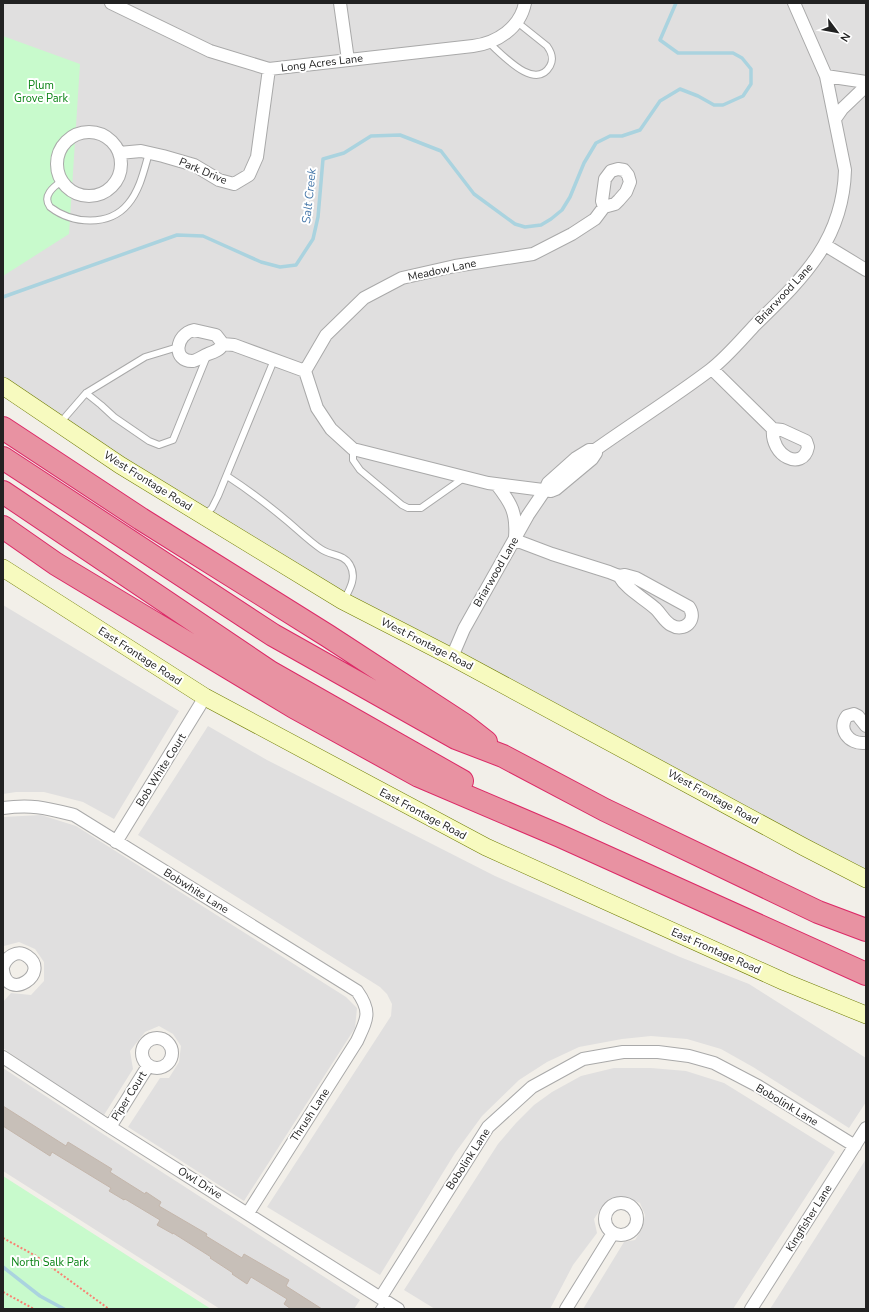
<svg xmlns="http://www.w3.org/2000/svg" width="869" height="1312" font-family="'Nunito Sans',sans-serif">
  <rect width="100%" height="100%" fill="#f2efe9"/>
  <!-- residential -->
  <path fill="#e0dfdf" d="M3 3H866V879L343 601 3 386Z
    M3 605 179 711 114 819 83 802 44 792H16L3 794Z
    M208 726 267 760 495 876 680 957 749 984 866 1058V1102L849 1128 753 1067 721 1049 687 1039 651 1036 622 1039 579 1047 547 1062 519 1080 482 1116 455 1153 380 1275 267 1207 391 1016 392 1004 387 994 380 987 138 835Z
    M41 815 76 826 346 997 357 1008 355 1028 244 1201 128 1127 160 1078H169L179 1062 181 1046 173 1034 159 1026 145 1032 130 1051 133 1069 104 1115 44 1077 3 1048V1002L11 993 31 995 44 981V962L35 949 19 942 4 946 3 948V817Z
    M3 1068 103 1134 360 1300 354 1309H220L3 1171Z
    M614 1068H651L686 1071 724 1083 835 1152 733 1309H583L624 1242 635 1240 642 1229 645 1215 640 1203 625 1197 609 1199 601 1208 594 1219 597 1233 573 1265 550 1309H435L404 1290 498 1144 516 1123 534 1105 552 1092 581 1076Z
    M866 1159V1309H770Z"/>
  <!-- park -->
  <path fill="#c8facc" d="M3 36 80 64 69 234 3 276Z
    M3 1176 211 1309H3Z"/>
  <g fill="none" stroke-linecap="round" stroke-linejoin="round">
    <!-- stream -->
    <path stroke="#aad3df" stroke-width="3.5" d="M3 297 177 235 203 236 261 262 280 267 296 265 313 239 318 217 323 159 344 153 371 136 400 135 441 151 474 194 515 224 525 227 541 225 551 219 562 210 570 197 584 163 596 143 610 136H622L640 130 660 101 680 89 698 96 714 105H723L743 96 751 84V69L742 58 733 53H678L660 40 676 3
      M3 1267 40 1296 64 1309"/>
  </g>
  <!-- building -->
  <path fill="#c7bfb8" stroke="#c4b6ab" d="M3 1106 66 1146 68 1142 112 1169 110 1172 145 1194 146 1192 161 1202 159 1206 207 1234 206 1236 242 1258 244 1254 289 1280 286 1286 322 1309H291L284 1304 287 1299 251 1277 247 1284 232 1274 233 1273 210 1258 211 1257 173 1233V1234L157 1225 160 1220 125 1199 124 1200 109 1191 111 1188 52 1152 50 1156 3 1126Z"/>
  <g fill="none" stroke-linecap="round" stroke-linejoin="round">
    <!-- lane casing -->
    <g stroke="#a9a9a9" stroke-width="8">
      <path id="lane" d="M489 43C502 54 535 92 550 66 554 59 552 53 547 46L517 22
        M62 181C53 187 42 196 50 207 72 224 109 227 128 204 140 190 144 170 149 153
        M86 393 101 405 114 417 149 441 159 445 173 440 207 356
        M60 423 86 393 145 357 178 347
        M353 449V460L360 470 402 505 408 508H421L465 477
        M227 476C247 489 267 504 286 520 297 529 309 541 321 549 331 556 344 554 350 565 357 577 350 589 344 600
        M205 515 212 508 218 496 274 360
        M379 1309 385 1300"/>
    </g>
    <!-- street casing -->
    <g stroke="#a9a9a9" stroke-width="14">
      <path id="street" d="M111 3 210 51 269 69 473 46C497 43 520 28 525 3
        M340 3 348 60
        M826 76 866 82
        M835 119 842 109 866 86
        M57 164a32 32 0 1 1 64 0a32 32 0 1 1-64 0Z
        M119 153 141 151 163 156 194 165 219 180 234 184 249 175 257 157 269 69
        M825 245 866 270
        M194 330 216 335 223 344C220 350 214 352 208 354 203 356 198 360 193 361 172 362 175 334 194 330Z
        M223 344 234 345 305 371 317 408 331 429 353 449 488 483 551 491 556 489 592 459 596 453 595 450
        M712 369 773 429 782 430 806 441 808 447C803 472 770 456 773 429
        M305 371 326 335 364 298 402 278 455 266 533 254 572 234 595 219 604 207 615 204 619 200 626 192 630 182 628 175 624 170 618 169 611 171 605 179 602 201 604 207
        M497 485C511 503 517 513 515 537
        M515 540 552 554 609 572 619 576 625 575 636 578 689 607C698 620 684 633 671 625 665 622 661 614 656 609 644 598 627 590 619 576
        M452 657 464 629 528 515 545 490 548 483 576 458 589 450H595C633 423 673 398 710 370 725 359 742 339 755 325 802 279 843 241 845 170L826 76 794 3
        M864 743C849 744 837 729 847 716L854 714 858 716 866 726
        M3 808C32 804 46 808 74 815L357 991C372 1012 367 1019 357 1041L248 1213
        M116 842 205 697
        M3 967C6 957 17 949 27 956 52 973 7 1003 3 970
        M142 1053a15 15 0 1 1 30 0a15 15 0 1 1-30 0Z
        M3 1057 110 1127 398 1309
        M110 1127 148 1066
        M605 1219a16 16 0 1 1 32 0a16 16 0 1 1-32 0Z
        M381 1297 488 1127 532 1087 583 1059 623 1052H658L689 1056 714 1063 758 1086 855 1146
        M566 1309 613 1233
        M751 1309 866 1128"/>
    </g>
    <!-- secondary casing -->
    <g stroke="#707d05" stroke-width="18">
      <path id="secondary" d="M3 386 120 465 343 601 452 657 804 847 866 879
        M3 568 205 697 486 847 785 982 866 1015"/>
    </g>
    <!-- highway casing -->
    <g stroke="#dc2a67" stroke-width="24">
      <path id="highway" d="M3 428 141 519 328 636 463 724 486 742
        M3 458 273 635 456 738 503 756 605 810 818 912 866 930
        M3 492 270 672 462 781
        M3 527 56 564 294 707 419 776 560 836 866 974"/>
    </g>
    <!-- path -->
    <path stroke="#fa8072" stroke-width="2" stroke-dasharray="2 2" stroke-linecap="butt" d="M3 1238 36 1256 109 1309
      M3 1292 34 1309"/>
    <!-- lane -->
    <use href="#lane" stroke="#fff" stroke-width="6"/>
    <!-- street -->
    <use href="#street" stroke="#fff" stroke-width="12"/>
    <!-- secondary -->
    <use href="#secondary" stroke="#f7fabf" stroke-width="17"/>
    <!-- highway -->
    <use href="#highway" stroke="#e892a2" stroke-width="22"/>
  </g>
  <g text-anchor="middle" dominant-baseline="central" stroke-width="4" stroke-linejoin="round" paint-order="stroke">
    <!-- street labels -->
    <g font-size="11" fill="#222" stroke="#fff">
      <text transform="translate(322 63) rotate(-7)">Long Acres Lane</text>
      <text transform="translate(203 171) rotate(23)">Park Drive</text>
      <text transform="translate(442 270) rotate(-12)">Meadow Lane</text>
      <text transform="translate(784 294) rotate(-47)">Briarwood Lane</text>
      <text transform="translate(148 481) rotate(32)">West Frontage Road</text>
      <text transform="translate(496 572) rotate(-60)">Briarwood Lane</text>
      <text transform="translate(427 644) rotate(27)">West Frontage Road</text>
      <text transform="translate(140 656) rotate(33)">East Frontage Road</text>
      <text transform="translate(161 770) rotate(-58)">Bob White Court</text>
      <text transform="translate(713 797) rotate(29)">West Frontage Road</text>
      <text transform="translate(423 814) rotate(28)">East Frontage Road</text>
      <text transform="translate(196 891) rotate(32)">Bobwhite Lane</text>
      <text transform="translate(716 951) rotate(24)">East Frontage Road</text>
      <text transform="translate(129 1096) rotate(-58)">Piper Court</text>
      <text transform="translate(787 1105) rotate(31)">Bobolink Lane</text>
      <text transform="translate(310 1115) rotate(-57)">Thrush Lane</text>
      <text transform="translate(468 1159) rotate(-57)">Bobolink Lane</text>
      <text transform="translate(200 1183) rotate(32)">Owl Drive</text>
      <text transform="translate(809 1218) rotate(-58)">Kingfisher Lane</text>
    </g>
    <!-- park labels -->
    <g font-size="11" fill="#0c8416" stroke="#fff">
      <text x="41" y="85">Plum<tspan x="41" dy="13">Grove Park</tspan></text>
      <text x="50" y="1262">North Salk Park</text>
    </g>
    <!-- water labels -->
    <g font-size="12" font-style="italic" fill="#4a7aab" stroke="#fff">
      <text transform="translate(309 196) rotate(-84)">Salt Creek</text>
    </g>
  </g>
  <!-- border -->
  <rect width="869" height="1312" fill="none" stroke="#222222" stroke-width="8"/>
  <!-- north arrow -->
  <g transform="translate(837 32) rotate(122)" stroke="#ffffff" stroke-width="3" paint-order="stroke">
  <path d="M0-3L7 15L0 10L-7 15Z" fill="#222222"/>
  <text y="-6" font-size="11" font-weight="bold" text-anchor="middle" fill="#222222">N</text>
  </g>
</svg>
